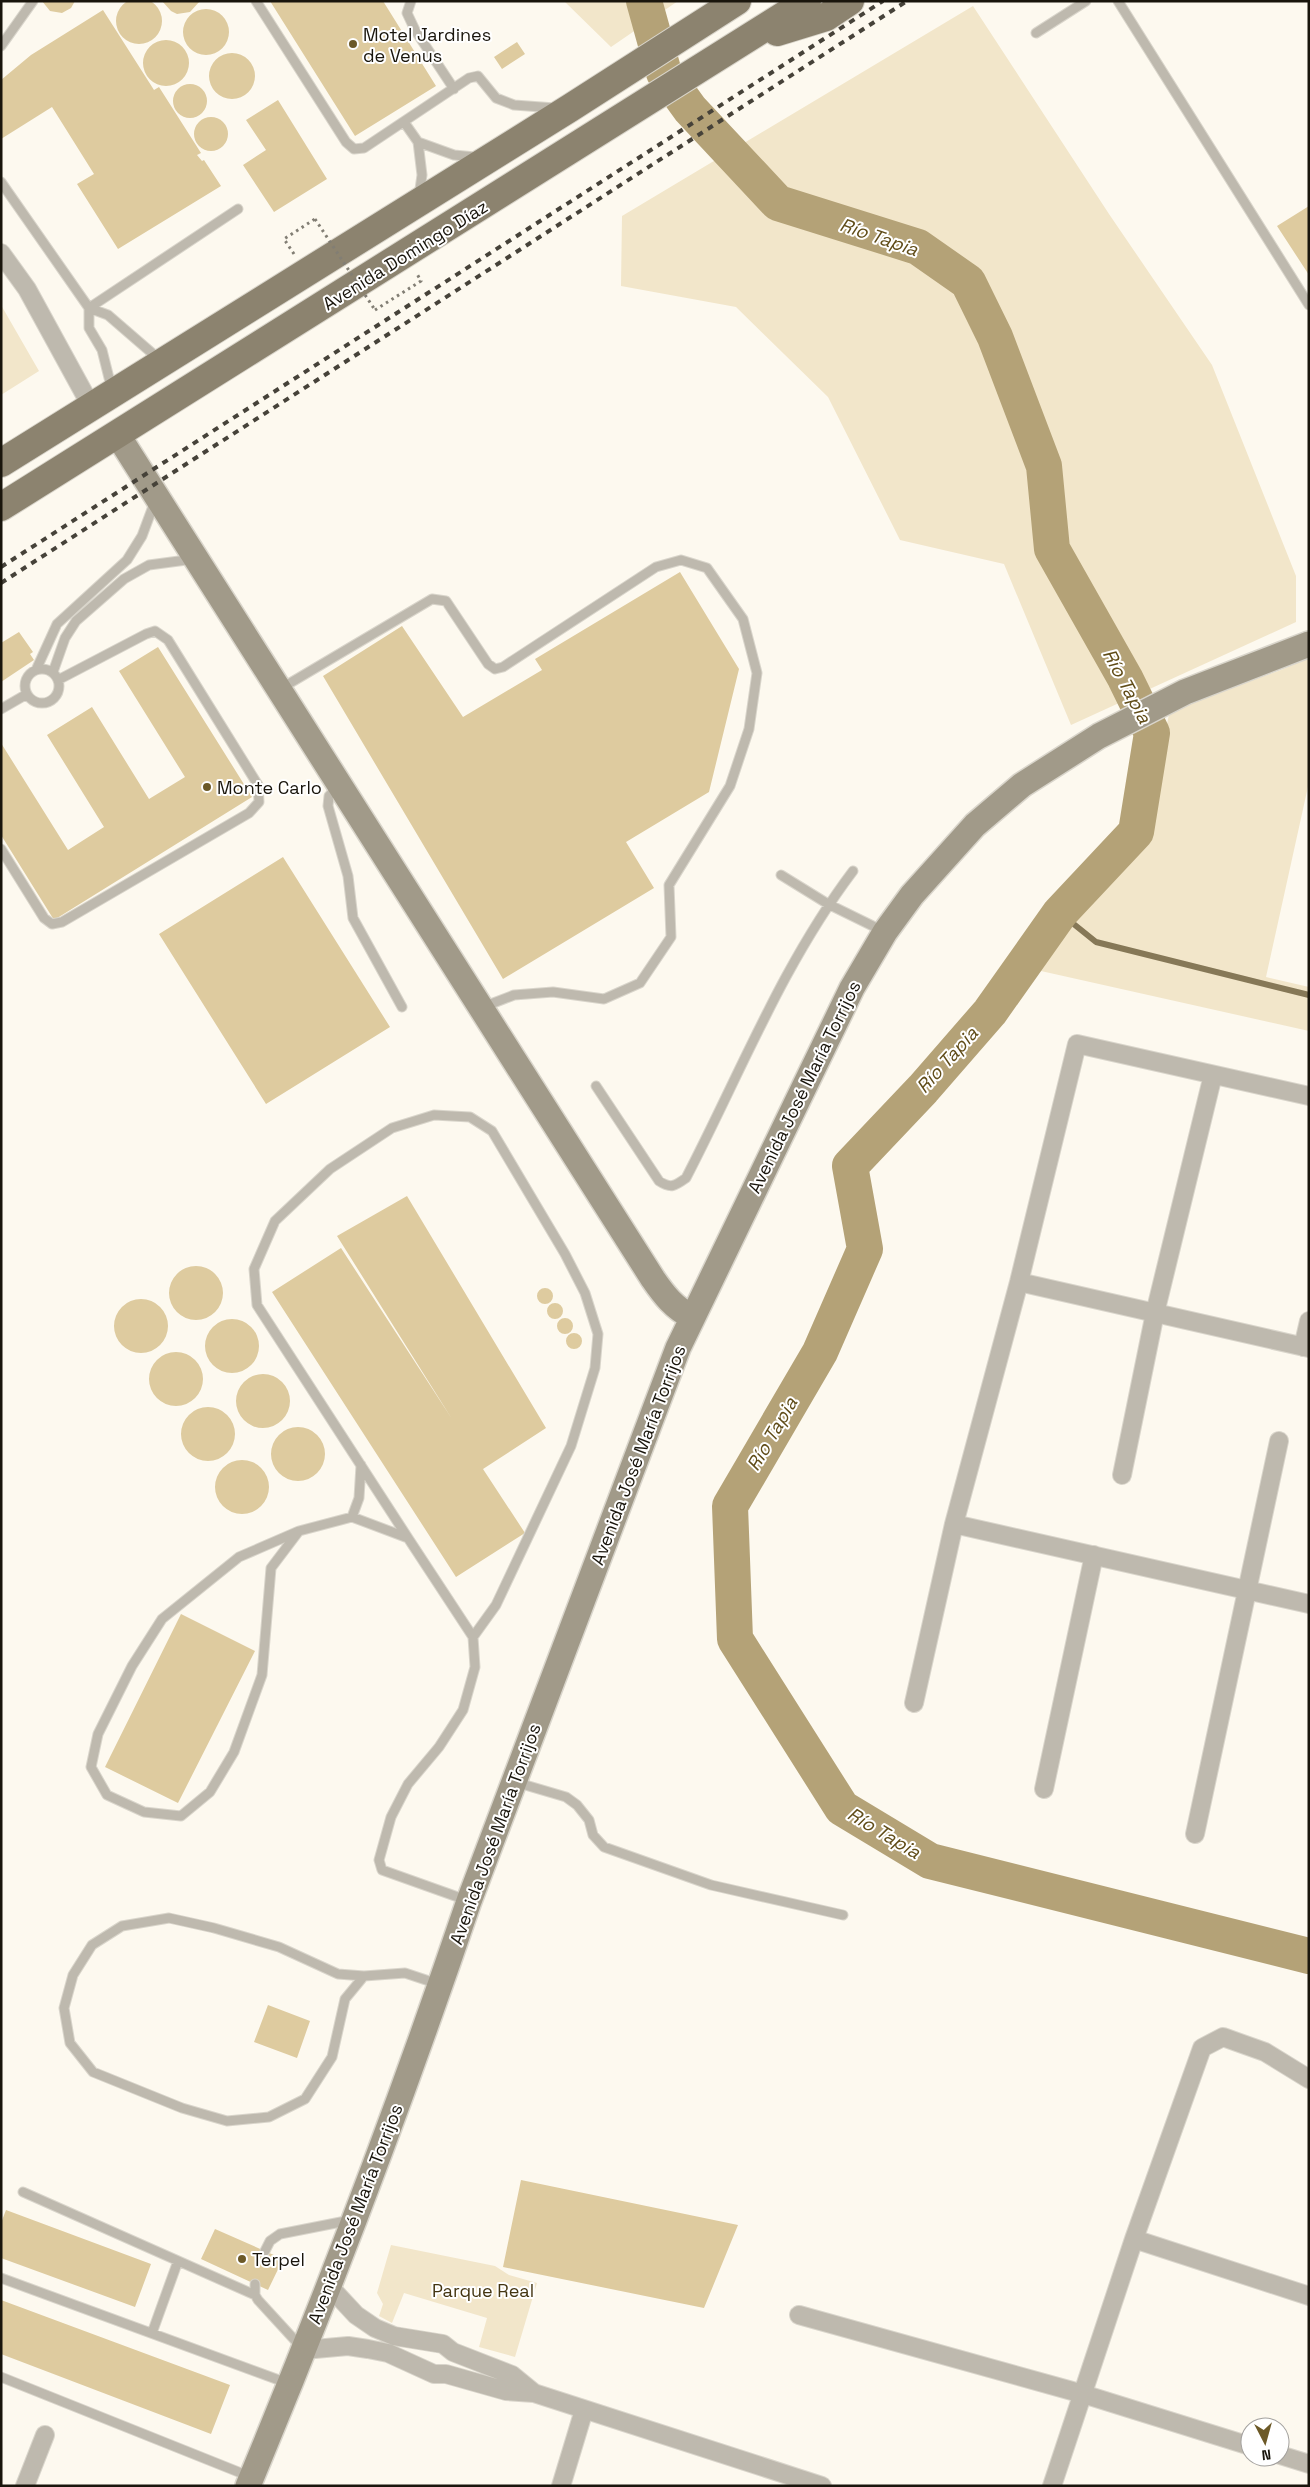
<svg xmlns="http://www.w3.org/2000/svg" width="1310" height="2487" font-family="'Space Grotesk',sans-serif">
  <rect width="100%" height="100%" fill="#fdf9ef"/>
  <!-- green -->
  <path fill="#f2e6ca" d="M564 1H678L611 47Z
    M973 6 1109 214 1212 365 1296 576V622L1071 725 1004 564 900 540 828 397 736 307 621 286 622 216Z
    M1 305 39 371 1 395Z
    M1309 658V782L1266 977 1309 987V1031L1032 969 1146 819 1170 710 1281 670Z
    M391 2245 495 2266 509 2275 537 2283 515 2357 479 2347 487 2318 404 2293 392 2323 379 2316 383 2304 377 2293Z"/>
  <g fill="none" stroke-linecap="round" stroke-linejoin="round">
    <!-- stream -->
    <path stroke="#867857" stroke-width="6" d="M1060 913 1096 942 1309 995"/>
    <!-- river -->
    <path stroke="#b4a277" stroke-width="36" d="M644 1 664 73 690 109 778 203 918 247 968 282 995 337 1044 466 1052 549 1125 678 1152 733 1136 832 1060 913 990 1012 923 1089 850 1166 865 1249 820 1352 730 1506 735 1639 842 1808 930 1861 1309 1956"/>
  </g>
  <!-- building -->
  <path fill="#decb9f" d="M116 21a23 23 0 1 1 46 0a23 23 0 1 1-46 0Z
    M42 1H75L71 8 62 13 50 11Z
    M162 1H200L190 12 177 14 171 11Z
    M270 1H383L436 86 355 136Z
    M183 32a23 23 0 1 1 46 0a23 23 0 1 1-46 0Z
    M103 10 154 90 159 87 201 153 197 155 202 161 204 160 221 186 118 249 77 184 94 174 52 107 1 139V80L31 55Z
    M143 63a23 23 0 1 1 46 0a23 23 0 1 1-46 0Z
    M517 42 525 54 502 69 494 57Z
    M209 76a23 23 0 1 1 46 0a23 23 0 1 1-46 0Z
    M173 101a17 17 0 1 1 34 0a17 17 0 1 1-34 0Z
    M278 100 327 179 274 212 243 165 266 150 246 120Z
    M194 134a17 17 0 1 1 34 0a17 17 0 1 1-34 0Z
    M1309 206V275L1277 226Z
    M680 572 739 669 709 792 626 842 654 888 503 979 323 676 402 626 463 717 542 670 535 659Z
    M19 632 33 652 30 654 34 660 1 682V643Z
    M158 647 252 797 54 920 1 835V743L68 850 104 827 47 735 92 707 149 799 185 777 119 671Z
    M283 857 390 1027 266 1104 159 934Z
    M407 1196 546 1428 483 1469 525 1533 456 1577 272 1292 341 1248 452 1419 337 1236Z
    M169 1293a27 27 0 1 1 54 0a27 27 0 1 1-54 0Z
    M537 1296a8 8 0 1 1 16 0a8 8 0 1 1-16 0Z
    M114 1326a27 27 0 1 1 54 0a27 27 0 1 1-54 0Z
    M547 1311a8 8 0 1 1 16 0a8 8 0 1 1-16 0Z
    M557 1326a8 8 0 1 1 16 0a8 8 0 1 1-16 0Z
    M205 1346a27 27 0 1 1 54 0a27 27 0 1 1-54 0Z
    M566 1341a8 8 0 1 1 16 0a8 8 0 1 1-16 0Z
    M149 1379a27 27 0 1 1 54 0a27 27 0 1 1-54 0Z
    M236 1401a27 27 0 1 1 54 0a27 27 0 1 1-54 0Z
    M181 1434a27 27 0 1 1 54 0a27 27 0 1 1-54 0Z
    M271 1454a27 27 0 1 1 54 0a27 27 0 1 1-54 0Z
    M215 1487a27 27 0 1 1 54 0a27 27 0 1 1-54 0Z
    M181 1614 255 1651 178 1803 105 1767Z
    M268 2005 310 2021 297 2058 254 2042Z
    M521 2180 738 2225 704 2308 503 2267Z
    M6 2210 151 2264 135 2307 1 2258V2223Z
    M215 2229 283 2259 268 2290 201 2259Z
    M1 2300 230 2385 211 2434 1 2354Z"/>
  <g fill="none" stroke-linecap="round" stroke-linejoin="round">
    <!-- lane casing -->
    <g stroke="#d9d5cb" stroke-width="11">
      <path id="lane" d="M256 1 346 142 354 149 364 148 469 78 478 76 496 98 514 105 555 108
        M411 1 407 13 415 30 454 89
        M1118 1 1309 305
        M1036 33 1086 1
        M1 46 33 1
        M404 122 418 142 422 175 419 196
        M418 142 454 155 475 157
        M1 182 89 308V328L102 350 112 390
        M89 308 238 209
        M89 308 108 315 160 360
        M25 686a17 17 0 1 1 34 0a17 17 0 1 1-34 0Z
        M36 670 57 624 127 560 142 536 155 501
        M53 672 65 638 76 621 124 579 149 565 194 559
        M280 689 432 599 446 601 488 664 495 669 503 667 656 567 681 560 707 568 743 619 757 673 749 729 730 786 669 885 671 937 640 983 604 999 553 992 514 995 483 1007
        M1 709 27 694
        M338 787 329 796 328 806 348 876 353 918 402 1007
        M1 849 44 918 52 924 62 922 249 813 259 802 258 785 168 640 155 631 146 634 58 680
        M781 875 828 904 883 931
        M596 1086 659 1181C671 1189 675 1186 686 1178 740 1074 782 965 853 871
        M352 1517 359 1498 361 1465
        M299 1531 239 1557 162 1619 132 1666 98 1734 91 1767 107 1795 144 1812 181 1816 210 1792 234 1752 262 1675 271 1568 299 1531 352 1517 408 1538 473 1637 475 1667 463 1710 439 1747 408 1784 391 1817 379 1860 382 1870 469 1901
        M408 1538 257 1305 254 1269 275 1221 330 1169 392 1128 434 1115 470 1117 492 1131 565 1254 585 1293 598 1334 595 1368 571 1446 496 1605 473 1637
        M515 1782 566 1797 577 1805 589 1820 593 1835 604 1847 711 1885 843 1915
        M364 1976 338 1974 279 1947 214 1928 169 1918 122 1926 92 1945 73 1975 64 2008 70 2043 93 2072 182 2108 227 2121 269 2117 305 2099 332 2057 345 1999 364 1976 405 1973 438 1984
        M23 2192 255 2295
        M265 2251 270 2241 280 2234 351 2220
        M1 2278 287 2383
        M255 2284V2295L258 2300 302 2348
        M152 2333 178 2261
        M1 2377 251 2477"/>
    </g>
    <!-- street casing -->
    <g stroke="#d9d5cb" stroke-width="20">
      <path id="street" d="M1 253 27 289 91 406
        M1019 1282 1309 1348
        M1303 1347 1309 1321
        M1122 1475 1155 1313 1213 1075
        M954 1524 1309 1604
        M914 1703 954 1524 1019 1282 1077 1044 1309 1096
        M1044 1789 1094 1555
        M1195 1834 1279 1441
        M1134 2239 1309 2296
        M329 2286 356 2315 375 2328 394 2336 443 2344 453 2352 512 2375 534 2393
        M799 2315 1083 2394 1250 2446
        M304 2350 348 2346 368 2349 388 2353 434 2374H446L506 2391 534 2393 822 2486
        M1280 2455 1309 2464
        M25 2486 45 2435
        M561 2486 584 2410
        M1052 2486 1134 2239 1202 2048 1223 2037 1265 2052 1309 2079"/>
    </g>
    <!-- secondary casing -->
    <g stroke="#d9d5cb" stroke-width="28">
      <path id="secondary" d="M117 434 653 1279C664 1295 674 1308 692 1317
        M248 2486C328 2294 402 2099 469 1901L678 1348 852 988 885 932 912 895 975 825 1022 785 1099 736 1185 692 1309 644"/>
    </g>
    <!-- primary casing -->
    <g stroke="#d9d5cb" stroke-width="30">
      <path id="primary" d="M777 32 826 17 850 1
        M1 463 570 108 737 1
        M1 507 807 1"/>
    </g>
    <!-- path -->
    <path stroke="#827e74" stroke-width="3" stroke-dasharray="2.5 4" stroke-linecap="butt" d="M294 254 284 239 315 219
      M375 310 421 281 416 272"/>
    <!-- lane -->
    <use href="#lane" stroke="#beb9ae" stroke-width="9"/>
    <!-- street -->
    <use href="#street" stroke="#beb9ae" stroke-width="18"/>
    <!-- secondary -->
    <use href="#secondary" stroke="#a19a89" stroke-width="25"/>
    <!-- primary -->
    <use href="#primary" stroke="#8c836f" stroke-width="28"/>
    <!-- rail -->
    <path stroke="#464239" stroke-width="4" stroke-dasharray="6 6" stroke-linecap="butt" d="M1 567 883 1
      M1 583 907 1"/>
    <!-- path-bridge -->
    <path stroke="#827e74" stroke-width="3" stroke-dasharray="2.5 4" stroke-linecap="butt" d="M315 219 375 310"/>
  </g>
  <!-- markers -->
  <g fill="#6c5927" stroke="#fff" stroke-width="2">
    <circle cx="353" cy="44" r="5"/>
    <circle cx="207" cy="787" r="5"/>
    <circle cx="242" cy="2259" r="5"/>
  </g>
  <g text-anchor="middle" dominant-baseline="central" stroke-width="4" stroke-linejoin="round" paint-order="stroke">
    <!-- poi labels -->
    <g font-size="18" fill="#19150c" stroke="#fff" text-anchor="start">
      <text x="363" y="34">Motel Jardines<tspan x="363" dy="21">de Venus</tspan></text>
      <text x="217" y="787">Monte Carlo</text>
      <text x="252" y="2259">Terpel</text>
    </g>
    <!-- street labels -->
    <g font-size="18" fill="#19150c" stroke="#fff">
      <text transform="translate(405 255) rotate(-32)">Avenida Domingo Díaz</text>
      <text transform="translate(804 1087) rotate(-64)">Avenida José María Torrijos</text>
      <text transform="translate(638 1455) rotate(-69)">Avenida José María Torrijos</text>
      <text transform="translate(495 1834) rotate(-70)">Avenida José María Torrijos</text>
      <text transform="translate(355 2214) rotate(-69)">Avenida José María Torrijos</text>
    </g>
    <!-- park labels -->
    <g font-size="18" fill="#433511" stroke="#fff">
      <text x="483" y="2290">Parque Real</text>
    </g>
    <!-- water labels -->
    <g font-size="19" font-style="italic" fill="#604c18" stroke="#fff">
      <text transform="translate(879 237) rotate(19)">Río Tapia</text>
      <text transform="translate(1127 686) rotate(62)">Río Tapia</text>
      <text transform="translate(947 1060) rotate(-48)">Río Tapia</text>
      <text transform="translate(772 1434) rotate(-60)">Río Tapia</text>
      <text transform="translate(884 1833) rotate(31)">Río Tapia</text>
    </g>
  </g>
  <!-- border -->
  <rect width="1310" height="2487" fill="none" stroke="#19150c" stroke-width="5"/>
  <!-- north arrow -->
  <g transform="translate(1265 2442) rotate(174)"><circle r="24" fill="#ffffff" stroke="#a3a19e"/>
  <path d="M0-4L9 19L0 12L-9 19Z" fill="#6c5927"/>
  <text y="-8" font-size="14" font-weight="bold" text-anchor="middle" fill="#19150c">N</text>
  </g>
</svg>
